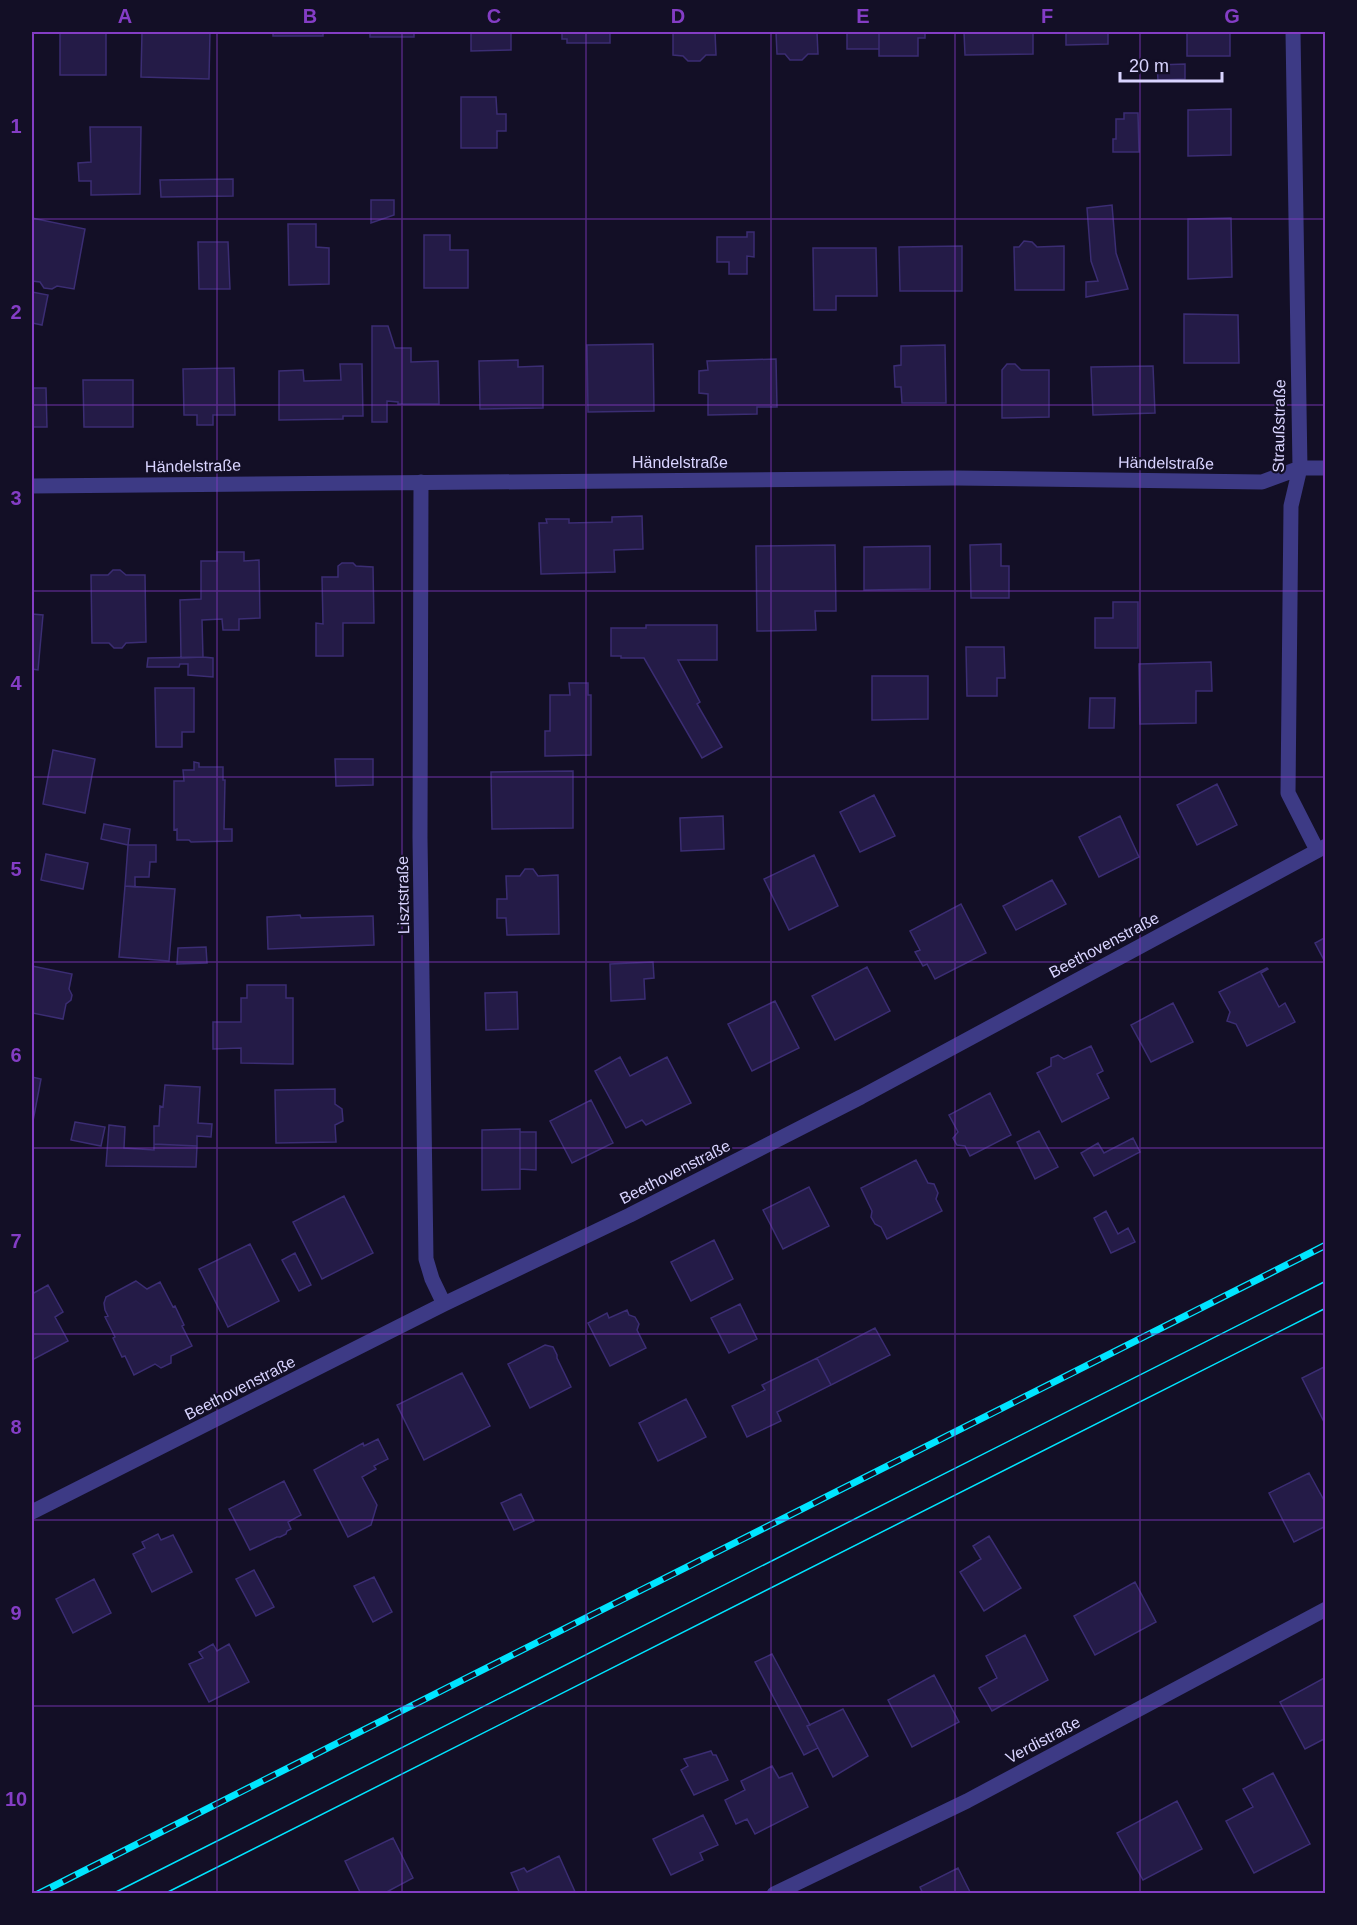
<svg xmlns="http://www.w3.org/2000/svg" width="1357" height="1925" font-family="Arial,sans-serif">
  <rect width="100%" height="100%" fill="#130f26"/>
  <!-- building -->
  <path fill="#241b47" stroke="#3b2d73" stroke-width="1.5" d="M60 32H106V75H60Z
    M142 32H210L209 79 141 77Z
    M273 32H323V36H273Z
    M370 32H414V37H370Z
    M471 32H511V50L471 51Z
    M562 32H610V43H567V39H562Z
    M673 32H715L716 55H706L700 61H688L683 56 673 55Z
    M776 32H817L818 54H808L802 60H790L785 54H777Z
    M847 32H879V49H847Z
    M879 32H925V38H918V56H879Z
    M964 32H1033V54L965 55Z
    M1066 32H1108V44L1066 45Z
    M1187 32H1230V56H1187Z
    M1185 64V79L1158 80 1157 65Z
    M461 97H496L497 114H506V131H497V148H461Z
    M1231 109V155L1188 156V110Z
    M1124 113H1138L1139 152H1113V139H1116V119H1124Z
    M90 127H141L140 194 91 195V181H79L78 163 91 162Z
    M233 179V196L161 197 160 180Z
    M371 200H394V215L371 223Z
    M1112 205 1116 253 1128 289 1086 297V282L1098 281 1091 261 1087 208Z
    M32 218 85 229 74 289 57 286 52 289 44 288 40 282 32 281Z
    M1231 218 1232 277 1188 279V219Z
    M288 224H316V247L329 248V284L289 285Z
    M747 232H754V257L747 256V274H729V262H717V237H747Z
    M424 235H450V250H468V288H424Z
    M1024 241 1032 242 1037 247 1064 246V290H1015L1014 247H1019Z
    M198 242H228L230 289H199Z
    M962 246V291H900L899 247Z
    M813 248H876L877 296H836V310H814Z
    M32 292 48 295 42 325 32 323Z
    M1184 314 1238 315 1239 363H1184Z
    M372 326H388L395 348H411V362L438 361 439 404H398V402L387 401V422H372Z
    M653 344 654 411 588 412 587 345Z
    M945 345 946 403H902L901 387H895L894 366 901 365V346Z
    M776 359 777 407H757V414L708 415V394L699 393V371L708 370 707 361Z
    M518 360V367L543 366V408L480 409 479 361Z
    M340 364H362L363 416H343V419L279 420V371L303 370 304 381 341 380Z
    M1007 364H1015L1021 370H1049V417L1002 418V370Z
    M1153 366 1155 413 1093 415 1091 367Z
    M234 368 235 415H213V425H197V415H184L183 369Z
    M83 380H133V427H84Z
    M32 388H46L47 427H32Z
    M642 516 643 549 614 550 615 572 541 574 539 523H547L546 519H569V523L612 522V517Z
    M1001 544V566H1009V598H971L970 545Z
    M835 545 836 611H815L816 630 757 631 756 546Z
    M930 546V589L864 590V547Z
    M217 552H244V561L259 560 260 618 239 619V630H223L222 619 202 620 203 657 181 658 180 600 201 599V561H217Z
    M342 563H353L356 566 373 567 374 623H343V656H316V623L323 624 322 577H338V566Z
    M113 570H120L126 575H145L146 642 126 643 122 648H114L109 643H92L91 575H108Z
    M1113 602H1138V648H1095V618H1113Z
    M32 614 43 615 38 670 32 669Z
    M646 625H717V660H678L700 702 697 704 722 747 702 758 644 658H621V656H611V628H646Z
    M966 647H1004L1005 678H997V696H967Z
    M203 657 213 658V677L188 675V664H180L179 667H147L148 658Z
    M1211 662 1212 691H1196V723L1140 724 1139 664Z
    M872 676H928V719L872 720Z
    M569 683H588V695H591V755L545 756V731H550V695H570Z
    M155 688H194V732H182V747H156Z
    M1090 698H1115L1114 728H1089Z
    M53 750 95 759 85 813 43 804Z
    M335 759H373V785L336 786Z
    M194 762 199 763V767H223V780H225L224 829H232V841L191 842 189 840H177V829L174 830V781H184L183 770H194Z
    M573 771V828L492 829 491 772Z
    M1217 784 1237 825 1197 845 1177 805Z
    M874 795 895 836 860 852 840 812Z
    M723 816 724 849 681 851 680 818Z
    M1120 816 1139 857 1099 877 1079 837Z
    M104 824 130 829 128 845 101 839Z
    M128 845H156V862H150L149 877H135V887L125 886Z
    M46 854 88 863 83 889 41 880Z
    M814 855 838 906 789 930 764 879Z
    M525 869H533L538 876 558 875 559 934 507 935 506 918H497V899H507L506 876H520Z
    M1052 880 1066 904 1016 930 1003 906Z
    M125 886 175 889 169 961 119 957Z
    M961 904 986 953 935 979 927 964 923 966 915 952 920 950 910 931Z
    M300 915 301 918 373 916 374 945 268 949 267 917Z
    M1326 937V964L1315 943Z
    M206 947 207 963 177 964 178 948Z
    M653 962 654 978 644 979 645 999 611 1001 610 964Z
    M32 966 72 974 69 989 72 995 71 1000 66 1004 63 1019 32 1013Z
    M867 967 890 1011 835 1040 812 996Z
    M1267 968 1268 969 1261 973 1279 1007 1285 1003 1295 1022 1247 1046 1236 1024 1227 1021 1230 1012 1219 992Z
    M247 985H286V998H293V1064L241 1063V1048L213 1049V1022H241V998H247Z
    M517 992 518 1029 486 1030 485 993Z
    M775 1001 799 1048 752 1071 728 1024Z
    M1173 1003 1193 1042 1151 1062 1131 1025Z
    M1091 1046 1103 1071 1097 1074 1109 1098 1062 1122 1037 1073 1051 1066V1058L1058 1055 1064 1059Z
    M620 1057 630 1076 667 1057 691 1103 646 1125 642 1120 626 1128 595 1071Z
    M32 1077 41 1079 33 1121H32Z
    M165 1085 200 1087 198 1123 212 1124 211 1137 197 1136V1146L154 1144V1126H159L160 1106 163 1107Z
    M335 1089V1104L342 1109 343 1121 335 1125 336 1142 276 1143 275 1090Z
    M990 1093 1011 1135 970 1156 965 1146 957 1145 953 1138 958 1132 949 1115Z
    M591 1100 613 1143 572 1163 550 1121Z
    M75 1122 105 1127 101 1146 71 1140Z
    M109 1125 125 1127 124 1148 154 1150V1144L197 1146 196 1167 106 1166Z
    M520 1129V1189L482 1190V1130Z
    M1039 1131 1058 1167 1035 1179 1017 1142Z
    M520 1132H536V1170L520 1169Z
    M1133 1138 1140 1152 1094 1176 1081 1153 1098 1143 1104 1153Z
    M916 1160 928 1183 934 1184 938 1193 936 1199 942 1211 887 1239 881 1227 875 1224 871 1217 872 1211 861 1188Z
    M809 1187 829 1226 783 1249 763 1210Z
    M344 1196 373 1253 322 1279 293 1222Z
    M1106 1211 1118 1234 1128 1228 1135 1242 1111 1253 1094 1218Z
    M714 1240 733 1279 691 1301 671 1262Z
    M250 1244 279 1301 228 1327 199 1269Z
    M295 1253 311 1285 299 1291 282 1260Z
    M136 1281 147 1289 160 1282 173 1307 175 1306 184 1325 182 1326 192 1346 171 1356V1363L161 1368 155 1364 134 1375 125 1356 122 1357 113 1338 115 1337 105 1317 108 1316 105 1310 104 1303 106 1297Z
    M48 1285 63 1312 55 1317 68 1341 32 1360V1294Z
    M740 1304 757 1339 729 1353 711 1318Z
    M627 1310 629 1315 635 1317 639 1324 637 1330 646 1348 610 1366 588 1323 607 1313 609 1318Z
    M875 1328 890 1355 831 1385 817 1358Z
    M545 1345 553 1347 557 1355V1358L571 1387 530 1408 508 1364Z
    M817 1358 831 1385 777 1412 781 1421 747 1437 732 1406 765 1390 762 1385Z
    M1326 1366V1426L1302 1378Z
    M462 1373 490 1426 424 1460 397 1405Z
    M686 1399 706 1437 658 1461 639 1423Z
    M378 1439 388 1459 374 1466 376 1469 362 1477 377 1505 371 1525 348 1537 314 1470 363 1443 364 1446Z
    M1309 1473 1326 1504V1526L1294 1542 1269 1493Z
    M284 1481 301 1515 288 1522 291 1529 287 1531 286 1534 280 1537H277L250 1550 229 1509Z
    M521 1494 534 1521 514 1530 501 1503Z
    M158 1534 161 1540 173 1535 192 1572 152 1592 133 1554 145 1548 142 1542Z
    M989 1536 1021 1588 984 1611 960 1572 981 1559 973 1546Z
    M254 1570 274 1607 256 1616 236 1579Z
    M374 1577 392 1612 373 1622 354 1586Z
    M94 1579 111 1613 73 1633 56 1599Z
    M1135 1582 1156 1622 1095 1655 1074 1616Z
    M1025 1635 1048 1680 992 1711 979 1688 997 1678 986 1656Z
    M213 1644 217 1651 229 1644 249 1682 209 1702 189 1664 203 1658 199 1652Z
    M772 1654 810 1725 807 1726 818 1748 804 1755 755 1662Z
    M934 1675 959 1722 912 1747 888 1700Z
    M1326 1677V1738L1305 1749 1280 1702Z
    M843 1709 868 1756 833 1777 807 1726Z
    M711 1751 713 1755H716L728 1780 694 1795 681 1770 688 1766 684 1759Z
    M772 1766 779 1778 792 1773 808 1807 755 1834 747 1819 736 1824 725 1800 745 1790 741 1781Z
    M1273 1773 1310 1844 1254 1873 1226 1821 1253 1807 1243 1789Z
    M1177 1801 1202 1849 1143 1880 1117 1833Z
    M703 1815 718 1845 700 1853 703 1860 671 1875 653 1839Z
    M393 1838 413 1878 383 1894H361L345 1861Z
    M559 1856 576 1894H520L511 1873 524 1868 527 1872Z
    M958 1868 971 1894H923L920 1887Z"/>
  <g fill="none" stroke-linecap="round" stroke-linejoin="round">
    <!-- minor -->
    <path stroke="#3d3a85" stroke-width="15" d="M1293 32 1300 468 1291 506 1288 793 1317 850
      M421 482 420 838 426 1259 432 1279 444 1304
      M32 486 956 478 1262 482 1300 468H1326
      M32 1512 444 1304 630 1215 861 1097 1326 846
      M774 1894 967 1801 1326 1609"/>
    <!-- tram -->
    <path stroke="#00e5ff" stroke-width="1.5" d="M112 1894 1326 1281
      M164 1894 1326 1308"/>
    <!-- rail casing -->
    <g stroke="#00e5ff" stroke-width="7">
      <path id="rail" d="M38 1894 1326 1245"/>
    </g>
    <!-- rail -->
    <use href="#rail" stroke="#130f26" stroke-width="4.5" stroke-dasharray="14" stroke-linecap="butt"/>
  </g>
  <!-- grid -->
  <path fill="none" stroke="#843dc5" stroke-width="1.5" stroke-opacity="0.55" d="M217 32V1894M402 32V1894M586 32V1894M771 32V1894M955 32V1894M1140 32V1894M32 219H1326M32 405H1326M32 591H1326M32 777H1326M32 962H1326M32 1148H1326M32 1334H1326M32 1520H1326M32 1706H1326"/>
  <g text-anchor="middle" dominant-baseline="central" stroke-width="4.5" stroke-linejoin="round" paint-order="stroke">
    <!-- street labels -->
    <g font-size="16" fill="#d9d4ff" stroke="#130f26">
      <text transform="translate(1279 426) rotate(-89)">Straußstraße</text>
      <text x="680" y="462">Händelstraße</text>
      <text transform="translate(1166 463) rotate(1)">Händelstraße</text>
      <text transform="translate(193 466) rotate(-1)">Händelstraße</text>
      <text transform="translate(403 895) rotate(-91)">Lisztstraße</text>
      <text transform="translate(1104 945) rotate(-28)">Beethovenstraße</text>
      <text transform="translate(675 1172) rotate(-27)">Beethovenstraße</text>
      <text transform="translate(240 1388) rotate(-27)">Beethovenstraße</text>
      <text transform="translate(1043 1740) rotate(-28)">Verdistraße</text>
    </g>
  </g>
  <!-- border -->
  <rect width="1357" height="1925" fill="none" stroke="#130f26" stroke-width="66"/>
  <!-- scale -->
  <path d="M1120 72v9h102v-9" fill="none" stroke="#d9d4ff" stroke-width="3"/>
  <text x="1129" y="72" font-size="18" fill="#d9d4ff" stroke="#130f26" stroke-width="4.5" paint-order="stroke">20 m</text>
  <rect x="33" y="33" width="1291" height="1859" fill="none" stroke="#843dc5" stroke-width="2"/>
  <g font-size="20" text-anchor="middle" font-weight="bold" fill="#843dc5">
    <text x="125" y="23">A</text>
    <text x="310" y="23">B</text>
    <text x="494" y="23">C</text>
    <text x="678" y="23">D</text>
    <text x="863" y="23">E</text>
    <text x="1047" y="23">F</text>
    <text x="1232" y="23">G</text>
    <text x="16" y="133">1</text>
    <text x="16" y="319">2</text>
    <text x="16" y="505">3</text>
    <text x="16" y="690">4</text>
    <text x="16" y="876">5</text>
    <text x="16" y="1062">6</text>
    <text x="16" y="1248">7</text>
    <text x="16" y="1434">8</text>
    <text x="16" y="1620">9</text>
    <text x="16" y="1806">10</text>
  </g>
</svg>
